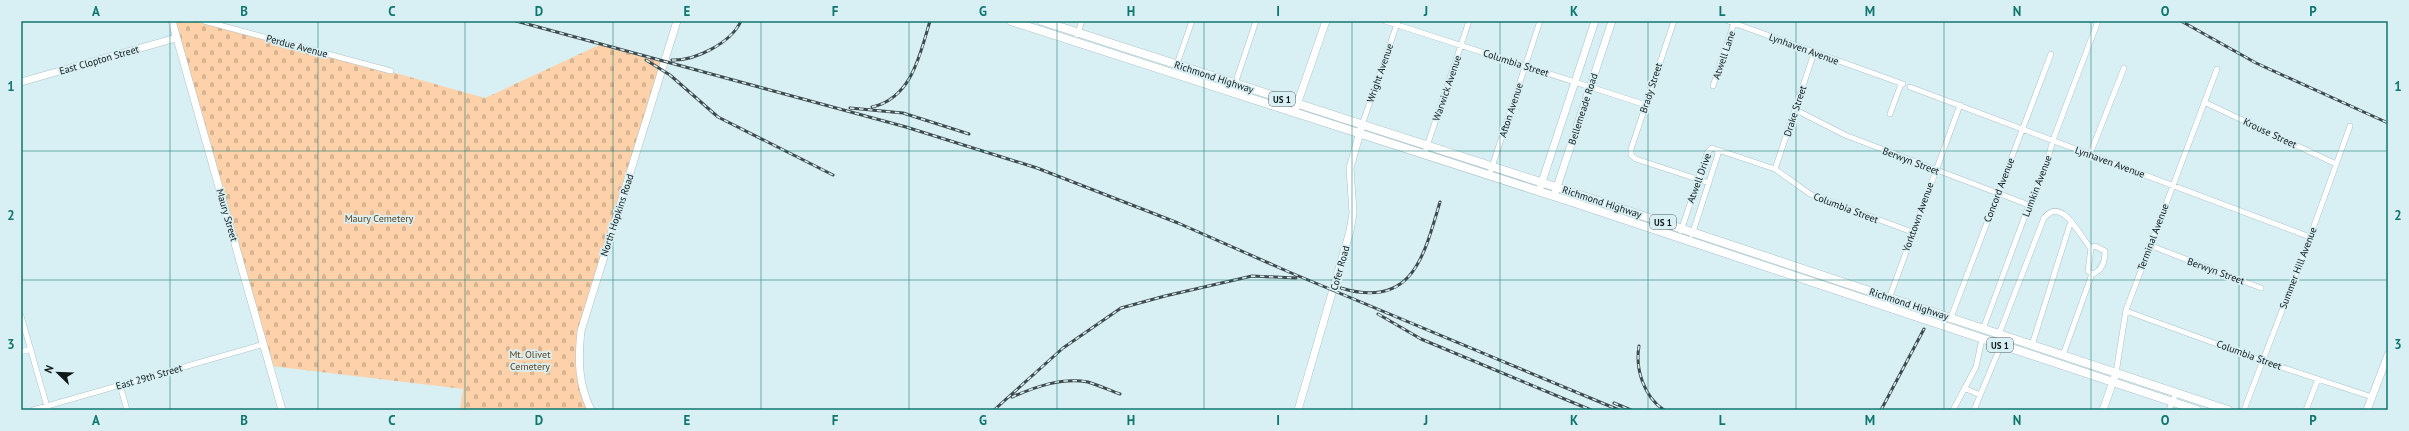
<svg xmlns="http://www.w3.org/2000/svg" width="2409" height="431" font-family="'PT Sans',sans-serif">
  <defs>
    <pattern id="cemetery-stones" width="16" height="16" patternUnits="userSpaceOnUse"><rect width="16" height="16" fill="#fdd2ab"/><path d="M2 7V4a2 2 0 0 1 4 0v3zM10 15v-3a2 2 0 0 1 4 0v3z" fill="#d8b493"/></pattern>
  </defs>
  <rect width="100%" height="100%" fill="#d8f0f4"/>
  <!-- cemetery -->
  <path fill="url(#cemetery-stones)" d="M172 21H209L485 98 599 45 665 63 583 330 581 370 593 410H460L463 389 271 366Z"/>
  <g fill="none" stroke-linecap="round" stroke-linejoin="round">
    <!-- street casing -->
    <g stroke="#abc2c7" stroke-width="6">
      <path id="street" d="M204 21 391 71
        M1385 21 1646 105
        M1674 21 1631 149V155L1636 159 1709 183
        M1728 21 1903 84
        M1077 35 1082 21
        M1176 67 1192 21
        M1713 86 1734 23
        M1910 87 2310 237
        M1232 93 1256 21
        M2204 102 2336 164
        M1796 110 1845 135 2029 205
        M1890 114 1901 84
        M1362 125 1398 21
        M2090 154 2124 68
        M1424 155 1469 21
        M1775 169 1814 53
        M1489 176 1540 21
        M1681 231 1707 153 1712 148 1775 169 1810 194 1912 232
        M1692 235 1718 154 1717 150
        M2149 245 2261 288
        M2095 246 2105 251C2105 261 2102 271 2092 274L2088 271 2091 248Z
        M1886 307 1960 105
        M2126 311 2269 363 2372 397
        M21 316 48 410
        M1950 320 2051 54
        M1983 329 2029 205 2045 170 2053 140 2098 21
        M1999 334 2044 218C2062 195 2080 237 2091 248
        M2032 345 2071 221
        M21 352 31 349
        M2063 355 2092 274
        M2116 373 2126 310 2217 69
        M120 385 127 410
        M1964 388 1980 395
        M33 410 264 344
        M1953 410 1976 367 1982 339
        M1974 410 2001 345
        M2169 410 2176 393
        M2244 410 2310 237 2350 126
        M2306 410 2318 379"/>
    </g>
    <!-- secondary casing -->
    <g stroke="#abc2c7" stroke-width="8">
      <path id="secondary" d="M172 21 282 410
        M21 82 176 38
        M1294 113 1326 21
        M1540 188 1595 21
        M1555 193 1612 21
        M591 410C578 384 578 359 581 331L677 21
        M1298 410 1350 231 1353 213 1350 168 1362 125
        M2103 410 2116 373
        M2367 410 2388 355"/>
    </g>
    <!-- primary casing -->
    <g stroke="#abc2c7" stroke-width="9">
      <path id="primary" d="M1011 21 1572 202 2197 410
        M1042 21 1565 190 2228 410"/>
    </g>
    <!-- street -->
    <use href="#street" stroke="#fff" stroke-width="5"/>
    <!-- secondary -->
    <use href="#secondary" stroke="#fff" stroke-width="7"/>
    <!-- primary -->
    <use href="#primary" stroke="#fff" stroke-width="8"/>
    <!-- rail casing -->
    <g stroke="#3e4a4c" stroke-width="3">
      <path id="rail" d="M516 21 906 127 1037 168 1178 223 1289 272 1619 410
        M2181 21 2256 63 2388 123
        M646 60 670 75 718 117 833 175
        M672 60C695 61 731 43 741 21
        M872 107C912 98 920 54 930 21
        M850 108 903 113 969 134
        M1341 288C1413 310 1424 255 1440 202
        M1378 314 1421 339 1591 410
        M1639 346C1635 369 1644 397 1664 410
        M1012 397C1035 387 1062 377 1088 382 1098 385 1109 390 1120 394
        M1614 403 1631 410
        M994 410 1063 348 1121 308 1165 296 1252 276 1296 278
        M1881 410 1924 329"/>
    </g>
    <!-- rail -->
    <use href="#rail" stroke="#d8f0f4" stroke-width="1.5" stroke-dasharray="4.5" stroke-linecap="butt"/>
  </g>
  <!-- grid -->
  <path fill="none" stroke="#0f766e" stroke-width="1" stroke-opacity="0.55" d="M170 21V410M318 21V410M465 21V410M613 21V410M761 21V410M909 21V410M1057 21V410M1204 21V410M1352 21V410M1500 21V410M1648 21V410M1796 21V410M1944 21V410M2091 21V410M2239 21V410M21 151H2388M21 280H2388"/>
  <g text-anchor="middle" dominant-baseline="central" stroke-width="3.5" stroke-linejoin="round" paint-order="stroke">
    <!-- shield labels -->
    <g fill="#d8f0f4" stroke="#4b595b" stroke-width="1">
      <rect x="1269" y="92" width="26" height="14" rx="3"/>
      <rect x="1650" y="215" width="26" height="14" rx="3"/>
      <rect x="1987" y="338" width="26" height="14" rx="3"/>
    </g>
    <g font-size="9" font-weight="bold" fill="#0f1819">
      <text x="1282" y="99">US 1</text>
      <text x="1663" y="222">US 1</text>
      <text x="2000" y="345">US 1</text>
    </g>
    <!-- street labels -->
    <g font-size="10" fill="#0f1819" stroke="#d8f0f4">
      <text transform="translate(297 46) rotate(15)">Perdue Avenue</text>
      <text transform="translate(1804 49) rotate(20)">Lynhaven Avenue</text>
      <text transform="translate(1724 55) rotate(-71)">Atwell Lane</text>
      <text transform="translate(99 60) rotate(-16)">East Clopton Street</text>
      <text transform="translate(1516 63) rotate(18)">Columbia Street</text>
      <text transform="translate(1380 73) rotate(-71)">Wright Avenue</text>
      <text transform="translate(1214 77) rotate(18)">Richmond Highway</text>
      <text transform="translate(1447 88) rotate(-71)">Warwick Avenue</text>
      <text transform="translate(1651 88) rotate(-72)">Brady Street</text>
      <text transform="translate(1583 109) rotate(-72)">Bellemeade Road</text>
      <text transform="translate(1511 110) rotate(-72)">Afton Avenue</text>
      <text transform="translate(1795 111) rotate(-72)">Drake Street</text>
      <text transform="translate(2270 133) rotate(25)">Krouse Street</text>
      <text transform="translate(1911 161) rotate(21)">Berwyn Street</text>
      <text transform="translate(2110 162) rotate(20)">Lynhaven Avenue</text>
      <text transform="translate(1699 178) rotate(-70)">Atwell Drive</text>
      <text transform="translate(2037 186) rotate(-69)">Lumkin Avenue</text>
      <text transform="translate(1999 190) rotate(-69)">Concord Avenue</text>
      <text transform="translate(1602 202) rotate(18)">Richmond Highway</text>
      <text transform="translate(1846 208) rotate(21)">Columbia Street</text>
      <text transform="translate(227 215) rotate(74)">Maury Street</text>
      <text transform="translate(617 215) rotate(-72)">North Hopkins Road</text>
      <text transform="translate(1918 217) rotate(-70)">Yorktown Avenue</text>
      <text transform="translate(2153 237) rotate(-69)">Terminal Avenue</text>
      <text transform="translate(1340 268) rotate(-74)">Cofer Road</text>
      <text transform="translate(2298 268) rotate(-69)">Summer Hill Avenue</text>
      <text transform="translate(2216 271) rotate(20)">Berwyn Street</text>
      <text transform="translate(1909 304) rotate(18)">Richmond Highway</text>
      <text transform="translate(2249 355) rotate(20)">Columbia Street</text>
      <text transform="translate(149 377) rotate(-16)">East 29th Street</text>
    </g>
    <!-- park labels -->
    <g font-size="10" fill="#623d15" stroke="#d8f0f4">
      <text x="379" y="218">Maury Cemetery</text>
      <text x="530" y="354">Mt. Olivet<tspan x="530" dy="12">Cemetery</tspan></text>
    </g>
  </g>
  <!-- border -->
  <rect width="2409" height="431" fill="none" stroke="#d8f0f4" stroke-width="44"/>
  <!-- north arrow -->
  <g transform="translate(58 373) rotate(293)" stroke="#d8f0f4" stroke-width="3" paint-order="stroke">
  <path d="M0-3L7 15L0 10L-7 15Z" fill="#0f1819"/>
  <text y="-6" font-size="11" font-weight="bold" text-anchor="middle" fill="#0f1819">N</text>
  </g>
  <rect x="22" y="22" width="2365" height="387" fill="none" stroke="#0f766e" stroke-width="1.5"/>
  <g font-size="13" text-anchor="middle" font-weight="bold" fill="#0f766e">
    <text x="96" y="16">A</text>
    <text x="244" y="16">B</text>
    <text x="392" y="16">C</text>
    <text x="539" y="16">D</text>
    <text x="687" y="16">E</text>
    <text x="835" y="16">F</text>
    <text x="983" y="16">G</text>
    <text x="1131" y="16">H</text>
    <text x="1278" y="16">I</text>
    <text x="1426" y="16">J</text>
    <text x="1574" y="16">K</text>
    <text x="1722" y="16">L</text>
    <text x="1870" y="16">M</text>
    <text x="2017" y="16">N</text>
    <text x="2165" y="16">O</text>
    <text x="2313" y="16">P</text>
    <text x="11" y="91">1</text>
    <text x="2398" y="91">1</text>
    <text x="11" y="220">2</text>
    <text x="2398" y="220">2</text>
    <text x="11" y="349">3</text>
    <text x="2398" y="349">3</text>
    <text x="96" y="425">A</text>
    <text x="244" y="425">B</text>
    <text x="392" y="425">C</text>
    <text x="539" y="425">D</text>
    <text x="687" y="425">E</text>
    <text x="835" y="425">F</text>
    <text x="983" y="425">G</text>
    <text x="1131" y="425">H</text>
    <text x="1278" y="425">I</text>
    <text x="1426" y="425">J</text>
    <text x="1574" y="425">K</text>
    <text x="1722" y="425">L</text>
    <text x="1870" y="425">M</text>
    <text x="2017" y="425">N</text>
    <text x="2165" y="425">O</text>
    <text x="2313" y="425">P</text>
  </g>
</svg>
